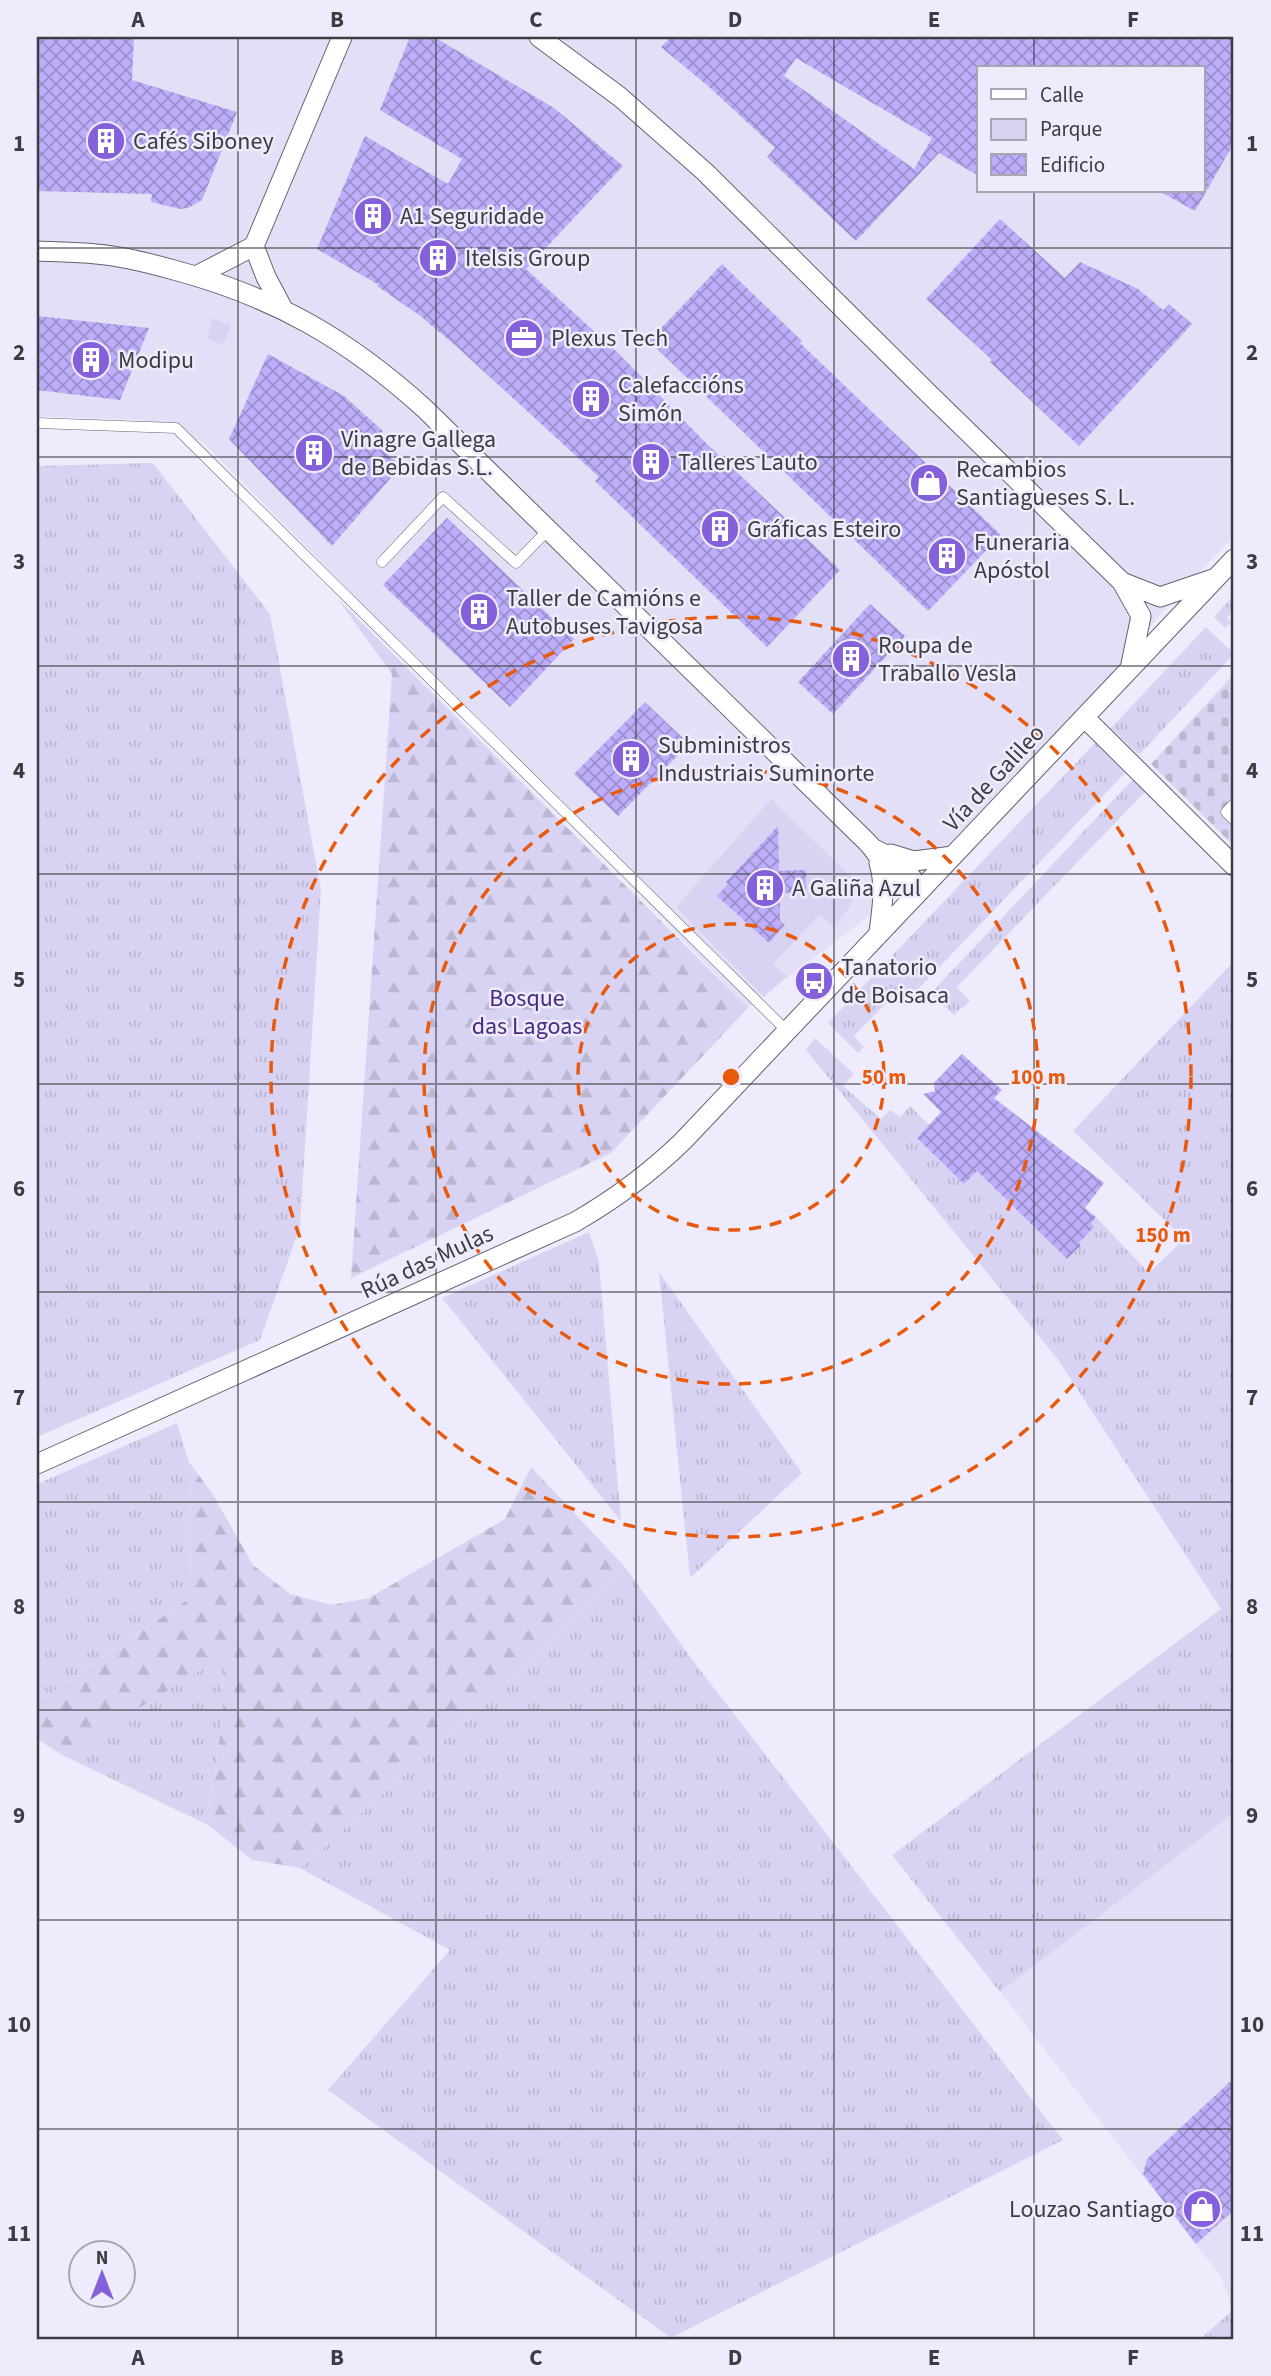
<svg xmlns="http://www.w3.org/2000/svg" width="1271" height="2376" font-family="'Source Sans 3',sans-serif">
  <defs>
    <pattern id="grass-tufts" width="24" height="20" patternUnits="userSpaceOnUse" patternTransform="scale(1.75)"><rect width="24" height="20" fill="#d9d3f3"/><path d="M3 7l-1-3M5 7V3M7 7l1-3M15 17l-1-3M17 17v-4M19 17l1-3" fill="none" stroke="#bbb6d2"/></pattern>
    <pattern id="forest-firs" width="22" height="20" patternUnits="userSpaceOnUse" patternTransform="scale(1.75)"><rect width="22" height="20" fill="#d9d3f3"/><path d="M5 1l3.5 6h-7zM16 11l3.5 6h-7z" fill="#bbb6d2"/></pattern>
    <pattern id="cemetery-stones" width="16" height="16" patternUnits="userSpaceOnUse" patternTransform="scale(1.75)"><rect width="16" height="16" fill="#d9d3f3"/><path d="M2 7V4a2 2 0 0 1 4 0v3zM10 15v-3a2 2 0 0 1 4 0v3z" fill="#bbb6d2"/></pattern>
    <pattern id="building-cross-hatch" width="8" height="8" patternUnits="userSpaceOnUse" patternTransform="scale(1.75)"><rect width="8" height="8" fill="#beadfa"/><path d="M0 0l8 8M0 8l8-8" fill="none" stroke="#9c8ecc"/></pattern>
  </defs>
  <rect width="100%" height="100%" fill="#eeecfc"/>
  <!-- built -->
  <path fill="#e3dff6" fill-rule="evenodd" d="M37 37H1234V536L1169 604 982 830 748 1008 391 633 203 442 141 420 37 416ZM979 68H1203V191H979Z
    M1234 1813V2313L1221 2277 1000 1992Z"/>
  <!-- grass -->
  <path fill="url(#grass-tufts)" d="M153 463 270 614 321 890 300 1227 260 1340 37 1437V466Z
    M1234 595V609L1227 617 1231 623 1225 628 1214 617Z
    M1206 627 1234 654 1139 755 1111 728Z
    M1095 743 1125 773 906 1002 895 994 854 1036 864 1047 858 1053 828 1023Z
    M1133 779 1145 792 957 987 970 1001 954 1015 931 993Z
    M1234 961V1813L1000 1992 892 1855 1221 1609 1059 1361 806 1050 815 1038 854 1074 843 1086 881 1119 890 1110 900 1117 910 1106 929 1125 918 1138 964 1183 977 1171 1067 1259 1081 1246 1079 1243 1096 1217 1149 1273 1184 1239 1073 1131Z
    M589 1232 599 1262 621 1521 442 1298Z
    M659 1272 802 1473 690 1578Z
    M177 1423 189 1462 190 1598 37 1702V1484Z
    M625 1567 697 1666 1063 2140 671 2338 328 2090 450 1950 300 1868 521 1670Z
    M222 1656 223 1713 208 1825 62 1755Z
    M1233 2310 1234 2339H1200Z"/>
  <!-- forest -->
  <path fill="url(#forest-firs)" d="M337 598 748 1008 611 1153 351 1278 392 674Z
    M189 1462 212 1493 253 1565 290 1594 332 1605 369 1598 505 1519 531 1467 625 1567 521 1670 300 1868 252 1860 208 1825 223 1713 222 1657 62 1755 37 1739V1702L190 1598Z"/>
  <!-- cemetery -->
  <path fill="url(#cemetery-stones)" d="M1234 674V846L1151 764Z"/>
  <!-- green -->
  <path fill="#d9d3f3" d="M212 318 231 325 224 343 220 344 207 338Z
    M771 799 854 880 857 890 849 908 833 926 819 915 773 964 787 976 764 997 676 907Z"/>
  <!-- building -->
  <path fill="url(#building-cross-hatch)" fill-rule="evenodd" d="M37 37H134L132 80 237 112 202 200 188 208 180 209 151 202 152 194 37 191Z
    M410 37H434L554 108 623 166 526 269 619 354 706 443 840 570 767 647 595 481 599 477 455 345 419 315 377 286 379 285 317 249 365 136 448 184 462 159 380 110Z
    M671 37H1234V143L1195 211 1159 191H1203V68H979V176L939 153 856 241 767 157 775 148 708 86 661 47ZM796 58 932 138 914 169 784 76Z
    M1000 219 1065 278 1080 262 1138 289 1163 310 1169 304 1192 324 1079 446 990 362 992 360 926 299Z
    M722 264 802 341 800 343 1001 535 928 611 649 341Z
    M37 316 149 328 120 400 37 390Z
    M268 354 344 396 383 431 371 440 401 466 332 546 229 439Z
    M447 518 574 639 510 707 383 585Z
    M870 604 905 636 833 714 798 682Z
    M645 702 689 744 618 816 574 774Z
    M778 826 779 871 806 870V892L780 893V921L785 925 769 943 717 896 728 884 726 882Z
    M962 1054 1002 1090 994 1098 1104 1183 1085 1208 1096 1217 1091 1224 1094 1227 1079 1243 1081 1246 1067 1259 977 1171 964 1184 917 1138 941 1112 923 1094 935 1091 934 1083Z
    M1234 2078V2210L1196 2244 1143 2174 1147 2159Z"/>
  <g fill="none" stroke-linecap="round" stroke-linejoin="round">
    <!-- lane casing -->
    <g stroke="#63616f" stroke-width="11">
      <path id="lane" d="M37 423 176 428 787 1031
        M382 562 443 497 516 563 548 530
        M1234 804 1226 812 1234 820"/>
    </g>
    <!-- street casing -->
    <g stroke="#63616f" stroke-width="21">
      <path id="street" d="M539 37 620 97 705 172 929 394 1122 582 1141 616 1131 664
        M254 246 266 277 283 309
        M37 251C56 252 76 252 96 254 122 256 149 263 174 270 275 297 348 339 425 409L867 842C889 865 884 881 918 893 912 869 894 858 874 849
        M196 276 254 246 342 37
        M1122 582 1160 597 1213 579
        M1085 718 1234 866
        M891 854 914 861 953 856
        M879 863C886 886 882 909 879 932
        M37 1464 575 1222C615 1199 650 1173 683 1141L1234 559"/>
    </g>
    <!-- lane -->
    <use href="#lane" stroke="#fff" stroke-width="10"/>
    <!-- street -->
    <use href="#street" stroke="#fff" stroke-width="19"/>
  </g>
  <!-- grid -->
  <path fill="none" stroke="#3d3c42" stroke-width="2" stroke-opacity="0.55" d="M238 37V2339M436 37V2339M636 37V2339M834 37V2339M1034 37V68M1034 191V2339M37 248H1234M37 457H1234M37 666H1234M37 874H1234M37 1084H1234M37 1292H1234M37 1502H1234M37 1710H1234M37 1920H1234M37 2129H1234"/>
  <!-- distance rings -->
  <g fill="none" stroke="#e8590c" stroke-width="3.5" stroke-dasharray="12 9">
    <circle cx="731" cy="1077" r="153"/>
    <circle cx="731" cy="1077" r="307"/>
    <circle cx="731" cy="1077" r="460"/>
  </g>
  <!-- icons -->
  <defs>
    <g id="building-disc" transform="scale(2.0125)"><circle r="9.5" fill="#8460db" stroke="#eeecfc"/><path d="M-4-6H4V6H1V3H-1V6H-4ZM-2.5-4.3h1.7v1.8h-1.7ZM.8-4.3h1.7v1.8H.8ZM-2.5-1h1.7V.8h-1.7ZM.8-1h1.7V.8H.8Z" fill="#fff"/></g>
    <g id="office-disc" transform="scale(2.0125)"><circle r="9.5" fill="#8460db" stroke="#eeecfc"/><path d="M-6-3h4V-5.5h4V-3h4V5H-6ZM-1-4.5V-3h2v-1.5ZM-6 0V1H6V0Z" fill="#fff"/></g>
    <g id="shop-disc" transform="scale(2.0125)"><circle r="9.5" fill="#8460db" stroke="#eeecfc"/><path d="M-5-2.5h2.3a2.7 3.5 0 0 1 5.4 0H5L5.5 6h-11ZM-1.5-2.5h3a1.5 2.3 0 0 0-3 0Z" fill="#fff"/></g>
    <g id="bus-disc" transform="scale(2.0125)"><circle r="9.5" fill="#8460db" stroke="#eeecfc"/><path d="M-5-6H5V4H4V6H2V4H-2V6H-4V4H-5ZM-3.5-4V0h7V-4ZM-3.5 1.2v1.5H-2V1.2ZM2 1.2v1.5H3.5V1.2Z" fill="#fff"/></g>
  </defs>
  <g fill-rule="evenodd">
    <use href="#building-disc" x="106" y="141"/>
    <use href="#building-disc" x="373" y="216"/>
    <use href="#building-disc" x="438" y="258"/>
    <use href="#office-disc" x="524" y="338"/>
    <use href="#building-disc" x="91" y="360"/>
    <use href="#building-disc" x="591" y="399"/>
    <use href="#building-disc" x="314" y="453"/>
    <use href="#building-disc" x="651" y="462"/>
    <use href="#shop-disc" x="929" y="483"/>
    <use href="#building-disc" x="720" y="529"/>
    <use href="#building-disc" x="947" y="556"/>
    <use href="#building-disc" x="479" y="612"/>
    <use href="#building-disc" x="851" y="659"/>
    <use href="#building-disc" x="631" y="759"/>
    <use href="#building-disc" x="765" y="888"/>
    <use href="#bus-disc" x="814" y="981"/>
    <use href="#shop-disc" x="1202" y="2209"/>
  </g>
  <g text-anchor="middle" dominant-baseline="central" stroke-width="5" stroke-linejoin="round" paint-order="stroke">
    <!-- poi labels -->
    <g font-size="24" fill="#3d3c42" stroke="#eeecfc" text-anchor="start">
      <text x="133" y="141">Cafés Siboney</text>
      <text x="400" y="216">A1 Seguridade</text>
      <text x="465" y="258">Itelsis Group</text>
      <text x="551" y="338">Plexus Tech</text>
      <text x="118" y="360">Modipu</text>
      <text x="618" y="385">Calefaccións<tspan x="618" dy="28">Simón</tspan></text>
      <text x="341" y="439">Vinagre Gallega<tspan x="341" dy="28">de Bebidas S.L.</tspan></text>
      <text x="678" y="462">Talleres Lauto</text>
      <text x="956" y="469">Recambios<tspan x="956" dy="28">Santiagueses S. L.</tspan></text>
      <text x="747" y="529">Gráficas Esteiro</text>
      <text x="974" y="542">Funeraria<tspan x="974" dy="28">Apóstol</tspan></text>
      <text x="506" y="598">Taller de Camións e<tspan x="506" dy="28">Autobuses Tavigosa</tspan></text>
      <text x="878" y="645">Roupa de<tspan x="878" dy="28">Traballo Vesla</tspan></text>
      <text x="658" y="745">Subministros<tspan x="658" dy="28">Industriais Suminorte</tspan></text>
      <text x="792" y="888">A Galiña Azul</text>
      <text x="841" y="967">Tanatorio<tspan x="841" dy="28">de Boisaca</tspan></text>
      <text x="1175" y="2209" text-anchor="end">Louzao Santiago</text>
    </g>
    <!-- street labels -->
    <g font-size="24" fill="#3d3c42" stroke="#eeecfc">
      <text transform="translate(994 778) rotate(-47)">Vía de Galileo</text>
      <text transform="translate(427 1262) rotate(-25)">Rúa das Mulas</text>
    </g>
    <!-- park labels -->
    <g font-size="24" fill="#462981" stroke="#eeecfc">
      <text x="527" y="998">Bosque<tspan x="527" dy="28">das Lagoas</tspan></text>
    </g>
  </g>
  <circle cx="731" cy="1077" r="10" fill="#e8590c" stroke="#eeecfc" stroke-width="3.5"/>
  <g font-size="21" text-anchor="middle" font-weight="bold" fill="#e8590c" stroke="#eeecfc" stroke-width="5" stroke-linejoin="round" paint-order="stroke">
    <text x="884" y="1084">50 m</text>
    <text x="1038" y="1084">100 m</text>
    <text x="1163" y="1242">150 m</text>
  </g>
  <!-- border -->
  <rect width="1271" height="2376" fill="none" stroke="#eeecfc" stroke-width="77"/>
  <!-- legend -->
  <rect x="977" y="66" width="228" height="126" fill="#eeecfc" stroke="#a7a6b2" stroke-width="2"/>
  <rect x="991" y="89" width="35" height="10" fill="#ffffff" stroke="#a7a6b2" stroke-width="2"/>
  <text x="1040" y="102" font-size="21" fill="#3d3c42">Calle</text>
  <rect x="991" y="119" width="35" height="21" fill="#d9d3f3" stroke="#a7a6b2" stroke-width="2"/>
  <text x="1040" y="136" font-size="21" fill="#3d3c42">Parque</text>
  <rect x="991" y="154" width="35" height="21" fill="url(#building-cross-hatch)" stroke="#a7a6b2" stroke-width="2"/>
  <text x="1040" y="172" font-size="21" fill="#3d3c42">Edificio</text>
  <!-- north arrow -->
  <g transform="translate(102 2274)"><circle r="33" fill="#eeecfc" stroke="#a7a6b2" stroke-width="2"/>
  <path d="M0-5L12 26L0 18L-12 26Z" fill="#8460db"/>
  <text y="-10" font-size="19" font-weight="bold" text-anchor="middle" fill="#3d3c42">N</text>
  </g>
  <rect x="38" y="38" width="1194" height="2300" fill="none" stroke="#3d3c42" stroke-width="2.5"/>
  <g font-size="23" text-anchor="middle" font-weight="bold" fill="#3d3c42">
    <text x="138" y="27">A</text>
    <text x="337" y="27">B</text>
    <text x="536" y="27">C</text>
    <text x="735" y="27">D</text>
    <text x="934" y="27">E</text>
    <text x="1133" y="27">F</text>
    <text x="19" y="151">1</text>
    <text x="1252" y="151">1</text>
    <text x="19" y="360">2</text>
    <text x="1252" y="360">2</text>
    <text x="19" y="569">3</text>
    <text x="1252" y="569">3</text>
    <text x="19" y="778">4</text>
    <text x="1252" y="778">4</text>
    <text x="19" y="987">5</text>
    <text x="1252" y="987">5</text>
    <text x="19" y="1196">6</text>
    <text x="1252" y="1196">6</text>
    <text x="19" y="1405">7</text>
    <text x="1252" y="1405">7</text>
    <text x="19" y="1614">8</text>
    <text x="1252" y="1614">8</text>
    <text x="19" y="1823">9</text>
    <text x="1252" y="1823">9</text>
    <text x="19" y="2032">10</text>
    <text x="1252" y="2032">10</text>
    <text x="19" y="2241">11</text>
    <text x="1252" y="2241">11</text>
    <text x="138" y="2365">A</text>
    <text x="337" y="2365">B</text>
    <text x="536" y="2365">C</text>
    <text x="735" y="2365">D</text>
    <text x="934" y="2365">E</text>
    <text x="1133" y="2365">F</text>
  </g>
</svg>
